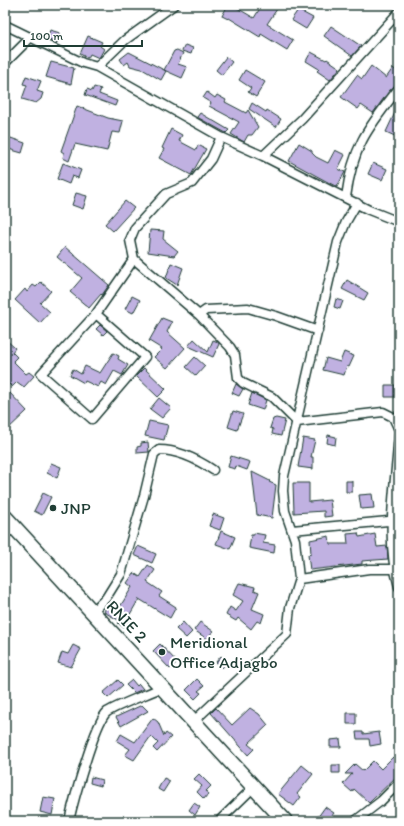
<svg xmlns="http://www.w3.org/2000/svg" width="404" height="826" font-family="Itim,sans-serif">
  <rect width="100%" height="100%" fill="#fff"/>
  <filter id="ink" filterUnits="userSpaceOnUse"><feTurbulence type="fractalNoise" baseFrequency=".025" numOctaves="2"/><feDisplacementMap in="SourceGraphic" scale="8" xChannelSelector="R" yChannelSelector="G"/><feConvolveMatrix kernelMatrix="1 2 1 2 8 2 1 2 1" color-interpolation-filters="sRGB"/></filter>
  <g filter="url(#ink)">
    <!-- building -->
    <path fill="#c0b1e1" stroke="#1f3d34" d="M228 5H232L254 18 262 5H271L277 9 267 24 293 40 287 50 261 34 260 37 229 18 228 19 222 16Z
      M298 10 313 18 306 29 291 20Z
      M331 26 361 46 352 56 324 36Z
      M50 30 60 33 57 43 47 39Z
      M88 36 102 42 100 46 104 49 99 58 90 54 88 58 80 54Z
      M185 45 193 48 191 54 182 51Z
      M177 50 183 53 178 64 187 67 182 78 164 70 174 51Z
      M129 52 166 71 161 80 142 69 130 66 128 62 124 65 120 59Z
      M311 52 326 60 327 59 340 68 330 80 317 71 319 69 306 61Z
      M226 57 232 62 222 75 216 70Z
      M51 62 74 68 71 84 46 77Z
      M371 66 386 78 393 68 399 73V82L389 91 373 113 361 105 358 109 341 97 357 75 362 79Z
      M245 70 265 82 256 97 248 92 251 88 239 80Z
      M26 76 41 81 37 91 43 93 41 99 36 103 22 99 27 85 23 84Z
      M94 87 101 89 99 94 117 101 115 106 85 95 87 89 92 91Z
      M207 92 215 98 217 95 226 100 225 102 246 113 248 110 258 127 252 135H248L244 142 231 134 239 122 209 106 211 103 203 98Z
      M252 103 266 112 267 110 281 119 276 127 249 109Z
      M399 104V134L397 137 386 132Z
      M77 106 108 118 123 121 120 133 112 132 107 151 75 144 69 161 63 158 64 153 61 151Z
      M200 113 229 130 226 133 197 117Z
      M171 129 182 135 179 141 196 150 198 145 206 149 191 175 159 158 164 149 162 148Z
      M5 136 25 143 22 153 5 148Z
      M299 143 312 151V153L316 157 328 163 335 150 345 155 338 169 345 172 337 187 289 161Z
      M63 163 81 170 78 178 72 176 69 184 57 179Z
      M373 163 387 169 382 180 368 174Z
      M76 193 87 196 83 209 72 205Z
      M125 201 134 208 113 231 105 224Z
      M150 230 164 231 163 239 178 251 174 256 148 252Z
      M65 247 109 285 102 295 101 294 89 308 70 292 82 278 57 257Z
      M171 263 183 268 177 285 166 278Z
      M347 280 368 293 364 300 342 289Z
      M41 282 51 291 40 303 50 312 40 323 15 300 25 289 27 292 33 285 36 287Z
      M132 296 140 300 133 313 125 309Z
      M336 299 343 301 340 309 334 307Z
      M162 318 172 322 167 332 185 348 167 368 154 357 162 349 149 341Z
      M100 325 107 331 103 335 96 329Z
      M5 339 15 348 12 352 17 357 13 361 26 374 29 372 34 376 24 387 17 382 12 387 5 380Z
      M194 339 208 352 213 340 218 342 219 344 213 357 188 346Z
      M344 352 354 356 349 367 347 366 344 375 323 370 326 358 340 362Z
      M113 353 119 356 118 359 128 365 122 375 114 371 106 385 101 382 98 387 85 381 84 383 70 375 73 369 81 374 85 366 100 373Z
      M195 357 205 366 196 376 186 367Z
      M144 368 166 389 158 397 136 376Z
      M236 384 243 389 239 396 232 393Z
      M385 385H395V397H385Z
      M9 392 27 411 5 432V395Z
      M252 393 266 400 263 410 248 405Z
      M159 398 171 408 162 418 150 409Z
      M233 411 243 414 237 430 228 427Z
      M276 418 285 420 281 436 272 434 273 429 270 428 273 419Z
      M149 421 168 425 164 440 145 436Z
      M328 435 336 437 335 445 327 443Z
      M303 438 315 440 311 457H313V469L298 467Z
      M148 442 149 452 137 453V447L141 446V443Z
      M231 456 250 462 247 470 236 466 235 469 228 467Z
      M51 463 61 467 57 478 47 473Z
      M252 472 270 481 269 482 276 485 272 518 257 515Z
      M346 481H352V492H346Z
      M293 483H309V502L330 500 332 516 324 517V511L294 513Z
      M43 493 51 497 42 515 34 511Z
      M372 494 374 508 361 509 359 495Z
      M213 514 224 518 220 530 209 526Z
      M221 531 235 537 230 549 216 544Z
      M254 533 265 535 263 543 275 545 274 553 249 548 251 535H254Z
      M358 533 359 537 375 534 377 547 387 546 388 559 362 561V564L310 570 308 555 311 554 310 540 329 536 330 544H348L347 534Z
      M138 546 156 554 152 563 134 555Z
      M148 565 155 570 147 582 162 592 159 596 176 607 170 618 139 599 129 616 131 617 124 628 118 623 120 621 104 612 107 605 109 603 118 610 132 587 127 583 134 573 140 577Z
      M239 583 255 587 254 590 259 592 252 609 264 614 261 623 257 621 251 629 238 618 236 621 226 615 230 607 236 611 243 601 233 595Z
      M183 622 192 632 186 638 176 629Z
      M200 622 213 631 207 639 194 630Z
      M160 644 177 662 170 669 153 651Z
      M73 645 81 649 71 667 58 663 62 652 68 654Z
      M221 656 228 662 222 668 216 662Z
      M197 679 204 686 198 691 201 693 195 699 186 690Z
      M118 680 123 685 108 698 103 693Z
      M132 680 137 686 139 684 143 689 134 693 126 685Z
      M142 705 148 711 121 726 116 717Z
      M216 708 232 725 250 708 259 714 268 725 248 744 254 749 248 755 211 713Z
      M347 713H356V724H347Z
      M153 718 158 722 164 736 166 733 171 737 157 752 153 748 158 743 151 736 134 760 125 755 130 749 117 741 121 734 135 742Z
      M356 732H363V734L379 732 381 744 370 746 369 739H357Z
      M340 739 341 747H330V740Z
      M393 757 399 763V774L369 803 354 789 352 792 343 784 352 774H345L355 764 363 771 373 761 381 769Z
      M302 765 313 774 297 794 301 797 294 806 278 794Z
      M332 765H340V773H332Z
      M199 774 211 786 206 791 208 794 204 799 197 792 202 786 194 779Z
      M91 777 102 780 101 786 90 783Z
      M164 778 170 781 163 792 158 789Z
      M43 797 55 799 52 815 40 812Z
      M194 803 200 807 195 815 189 810Z
      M325 807 334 813 328 821H315Z"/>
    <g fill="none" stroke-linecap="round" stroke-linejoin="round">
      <!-- street casing -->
      <g stroke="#1f3d34" stroke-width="11">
        <path id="street" d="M5 25 83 63 97 67 221 137 263 156 369 210 399 222
          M5 63 30 38
          M97 67 125 40 174 5
          M263 156 302 119 399 12
          M346 197C353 145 368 128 399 88
          M134 259 199 315 230 347 235 355 238 378 243 383 272 397 297 422 383 412 393 417 399 430
          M96 314 145 357 92 419 41 374Z
          M96 314 134 259 130 240 135 228 166 194 192 183 211 159 221 137
          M199 315 206 310 248 308 276 316 318 331
          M399 432C396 485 384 536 399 587
          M292 530 399 520
          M5 534 15 528
          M299 579 369 569H393
          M93 611 106 598 121 574 144 496 154 454 159 450C177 450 198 460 213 470
          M194 721 287 634 290 608 299 579 295 540 285 511 283 491 284 476 338 242 346 222 357 203
          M69 821C73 803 95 722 107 712 120 704 148 694 163 687
          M219 821 255 786
          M355 821 381 801 399 783"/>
      </g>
      <!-- highway casing -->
      <g stroke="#1f3d34" stroke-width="17">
        <path id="highway" d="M5 517 285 821"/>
      </g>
      <!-- street -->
      <use href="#street" stroke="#fff" stroke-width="8"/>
      <!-- highway -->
      <use href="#highway" stroke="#fff" stroke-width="14"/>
    </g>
  </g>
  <!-- markers -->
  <g fill="#1f3d34" stroke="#fff" stroke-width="1.5">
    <circle cx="53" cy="508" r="4"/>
    <circle cx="162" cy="652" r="4"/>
  </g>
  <g text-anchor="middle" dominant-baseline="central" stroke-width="4" stroke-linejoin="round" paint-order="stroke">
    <!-- poi labels -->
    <g font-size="17" fill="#1f3d34" stroke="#fff" text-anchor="start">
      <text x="61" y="508">JNP</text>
      <text x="170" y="642">Meridional<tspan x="170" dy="20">Office Adjagbo</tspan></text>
    </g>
    <!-- street labels -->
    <g font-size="17" fill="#1f3d34" stroke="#fff">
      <text transform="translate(127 621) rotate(47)">RNIE 2</text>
    </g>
  </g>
  <!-- margin -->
  <rect width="404" height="826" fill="none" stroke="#fff" stroke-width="20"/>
  <rect x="10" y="10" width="384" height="806" fill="none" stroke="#1f3d34" stroke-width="1.5" filter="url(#ink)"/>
  <!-- scale -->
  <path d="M24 40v6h118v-6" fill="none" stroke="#1f3d34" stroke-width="2"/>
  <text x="30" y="40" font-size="12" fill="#1f3d34" stroke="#ffffff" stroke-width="3" paint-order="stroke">100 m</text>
</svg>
